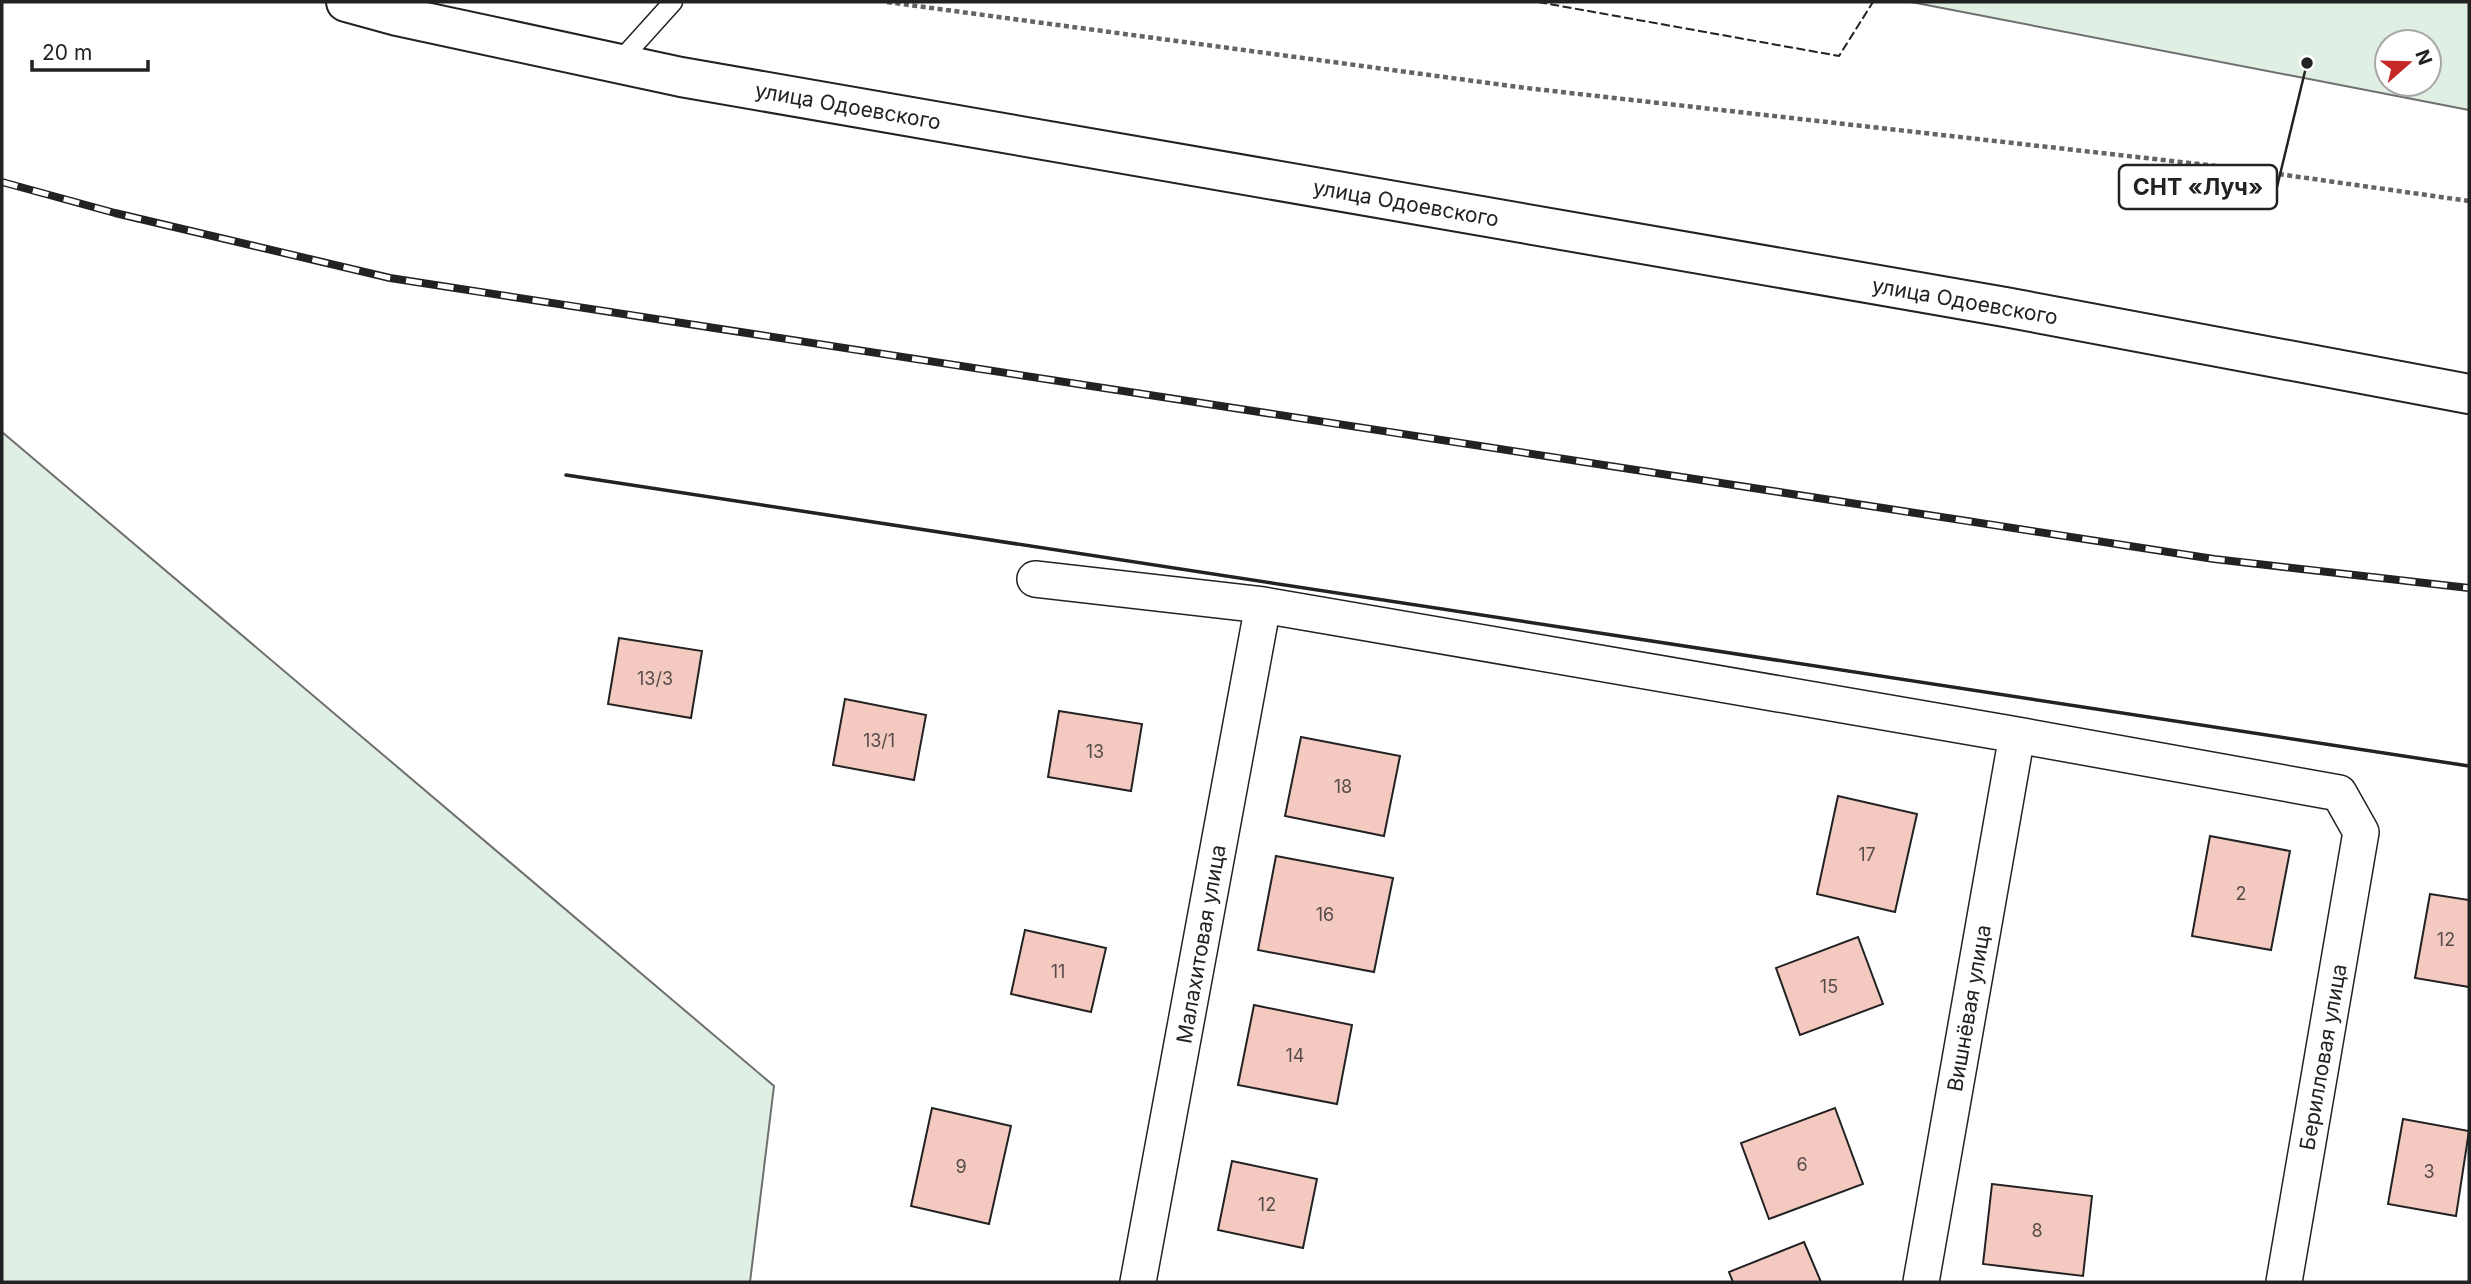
<svg xmlns="http://www.w3.org/2000/svg" width="2471" height="1284" font-family="Inter,sans-serif">
  <rect width="100%" height="100%" fill="#fff"/>
  <!-- green -->
  <path fill="#e0efe3" stroke="#6f6f6f" stroke-width="2" fill-rule="evenodd" d="M1911 2H2469V110ZM2387 42H2429V84H2387Z
    M2 432 774 1086 750 1282H2Z"/>
  <!-- building -->
  <path fill="#f3c9c0" stroke="#222" stroke-width="2" d="M619 638 702 651 691 718 608 704Z
    M845 699 926 715 914 780 833 765Z
    M1059 711 1142 724 1131 791 1048 777Z
    M1301 737 1400 756 1384 836 1285 816Z
    M1838 796 1917 814 1895 912 1817 894Z
    M2210 836 2290 851 2271 950 2192 936Z
    M1276 856 1393 878 1374 972 1258 950Z
    M2430 894 2469 900V987L2415 978Z
    M1025 930 1106 948 1091 1012 1011 994Z
    M1858 937 1883 1004 1800 1035 1776 968Z
    M1254 1005 1352 1025 1337 1104 1238 1085Z
    M932 1108 1011 1126 989 1224 911 1206Z
    M1835 1108 1863 1184 1769 1219 1741 1143Z
    M2403 1119 2469 1131 2456 1216 2388 1204Z
    M1232 1161 1317 1179 1303 1248 1218 1230Z
    M1992 1184 2092 1196 2083 1276 1983 1264Z
    M1804 1242 1821 1282H1733L1729 1272Z"/>
  <g fill="none" stroke-linecap="round" stroke-linejoin="round">
    <!-- lane casing -->
    <g stroke="#222" stroke-width="21">
      <path id="lane" d="M618 63 673 2"/>
    </g>
    <!-- street casing -->
    <g stroke="#222" stroke-width="38">
      <path id="street" d="M1035 579 1263 605 2017 735 2339 793 2361 832 2284 1282
        M1138 1282 1263 605
        M1921 1282 2017 735"/>
    </g>
    <!-- secondary casing -->
    <g stroke="#222" stroke-width="42">
      <path id="secondary" d="M346 2 397 16 681 77 2005 307 2469 394"/>
    </g>
    <!-- path -->
    <path stroke="#646464" stroke-width="4.5" stroke-dasharray="5 3.5" stroke-linecap="butt" d="M887 2 1526 88 2243 169 2469 201"/>
    <!-- lane -->
    <use href="#lane" stroke="#fff" stroke-width="18"/>
    <!-- street -->
    <use href="#street" stroke="#fff" stroke-width="35"/>
    <!-- secondary -->
    <use href="#secondary" stroke="#fff" stroke-width="38"/>
    <!-- rail casing -->
    <g stroke="#222" stroke-width="8">
      <path id="rail" d="M2 182 115 213 390 278 2214 559 2469 588"/>
    </g>
    <!-- rail -->
    <use href="#rail" stroke="#fff" stroke-width="5" stroke-dasharray="16" stroke-linecap="butt"/>
    <!-- fence -->
    <path stroke="#222" stroke-width="2" stroke-dasharray="9 3.5" stroke-linecap="butt" d="M1538 2 1839 56 1873 2"/>
    <!-- wall -->
    <path stroke="#222" stroke-width="3.5" d="M566 475 2469 766"/>
  </g>
  <g text-anchor="middle" dominant-baseline="central" stroke-width="5" stroke-linejoin="round" paint-order="stroke">
    <!-- number labels -->
    <g font-size="18" fill="#564c4a">
      <text x="655" y="678">13/3</text>
      <text x="879" y="740">13/1</text>
      <text x="1095" y="751">13</text>
      <text x="1343" y="786">18</text>
      <text x="1867" y="854">17</text>
      <text x="2241" y="893">2</text>
      <text x="1325" y="914">16</text>
      <text x="2446" y="939">12</text>
      <text x="1058" y="971">11</text>
      <text x="1829" y="986">15</text>
      <text x="1295" y="1055">14</text>
      <text x="1802" y="1164">6</text>
      <text x="961" y="1166">9</text>
      <text x="2429" y="1171">3</text>
      <text x="1267" y="1204">12</text>
      <text x="2037" y="1230">8</text>
    </g>
    <!-- street labels -->
    <g font-size="21" fill="#222" stroke="#fff">
      <text transform="translate(848 106) rotate(10)">улица Одоевского</text>
      <text transform="translate(1406 203) rotate(10)">улица Одоевского</text>
      <text transform="translate(1965 301) rotate(10)">улица Одоевского</text>
      <text transform="translate(1201 944) rotate(-80)">Малахитовая улица</text>
      <text transform="translate(1969 1008) rotate(-80)">Вишнёвая улица</text>
      <text transform="translate(2323 1057) rotate(-80)">Берилловая улица</text>
    </g>
  </g>
  <!-- callouts -->
  <path fill="none" stroke="#222" stroke-width="2.5" d="M2307 63L2277 187"/>
  <circle fill="#222" stroke="#fff" stroke-width="2.5" cx="2307" cy="63" r="7"/>
  <rect fill="#fff" stroke="#222" stroke-width="2.5" x="2119" y="165" width="158" height="44" rx="7"/>
  <g font-size="23" text-anchor="middle" font-weight="bold" fill="#222">
    <text x="2198" y="195">СНТ «Луч»</text>
  </g>
  <!-- border -->
  <rect width="2471" height="1284" fill="none" stroke="#222222" stroke-width="7"/>
  <!-- north arrow -->
  <g transform="translate(2408 63) rotate(70)"><circle r="33" fill="#ffffff" stroke="#a7a7a7" stroke-width="2"/>
  <path d="M0-5L12 26L0 18L-12 26Z" fill="#c62828"/>
  <text y="-10" font-size="19" font-weight="bold" text-anchor="middle" fill="#222222">N</text>
  </g>
  <!-- scale -->
  <path d="M32 60v10h116v-10" fill="none" stroke="#222222" stroke-width="3.5"/>
  <text x="42" y="60" font-size="21" fill="#222222" stroke="#ffffff" stroke-width="5" paint-order="stroke">20 m</text>
</svg>
